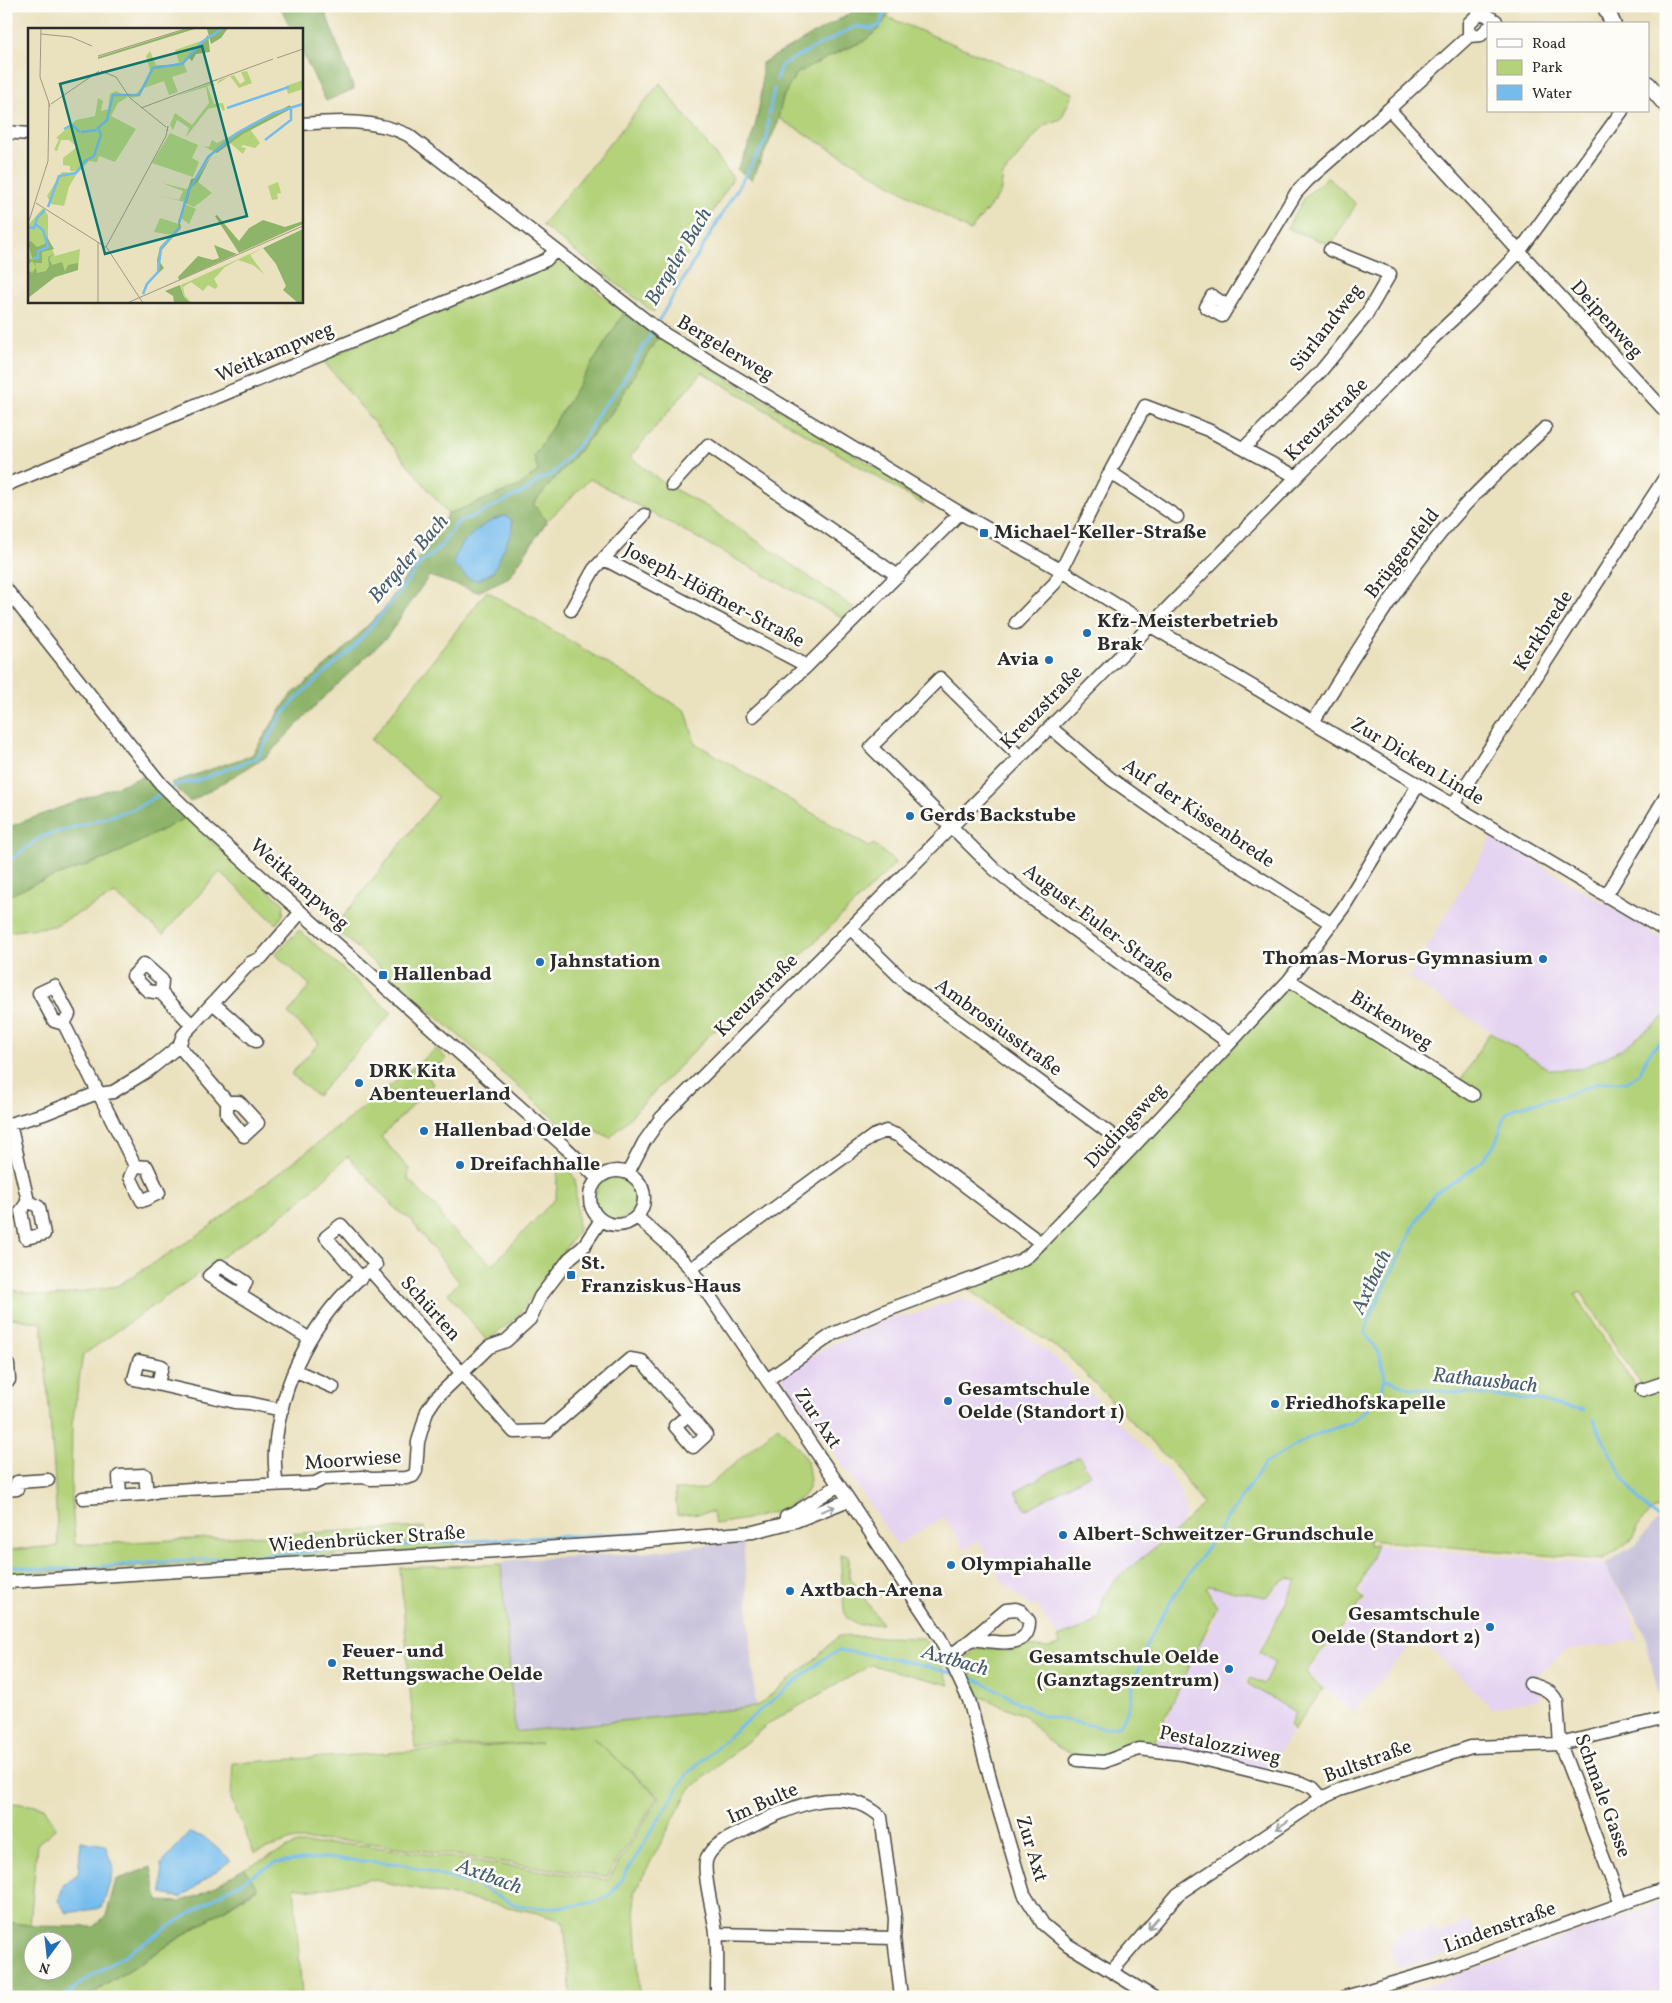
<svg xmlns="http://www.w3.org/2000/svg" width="1672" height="2003" font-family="Vollkorn,serif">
  <rect width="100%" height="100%" fill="#fdfcf7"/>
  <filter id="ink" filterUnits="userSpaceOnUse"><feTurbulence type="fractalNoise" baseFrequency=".02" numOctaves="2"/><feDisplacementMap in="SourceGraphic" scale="10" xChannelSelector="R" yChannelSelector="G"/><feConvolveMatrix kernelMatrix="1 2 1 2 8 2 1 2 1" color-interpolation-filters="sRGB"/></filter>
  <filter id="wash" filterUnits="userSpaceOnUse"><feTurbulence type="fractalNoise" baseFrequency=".0096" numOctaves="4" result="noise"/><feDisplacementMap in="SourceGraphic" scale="20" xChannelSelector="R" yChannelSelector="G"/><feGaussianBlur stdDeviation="1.12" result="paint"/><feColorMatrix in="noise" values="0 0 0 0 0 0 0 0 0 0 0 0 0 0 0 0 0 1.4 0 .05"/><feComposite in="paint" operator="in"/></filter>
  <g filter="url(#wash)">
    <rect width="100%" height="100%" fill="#eae1be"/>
    <!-- built -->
    <path fill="#e4d3f1" d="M1493 836 1666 941V1016L1622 1049 1580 1069 1550 1070 1409 978Z
      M960 1298 975 1304 1026 1336 1060 1362 1169 1473 1183 1497 1186 1512 1178 1529 1117 1578 1104 1595 1099 1617 1087 1626 1058 1637 1036 1604 1031 1607 1003 1583 979 1541 964 1549 944 1517 897 1545 782 1376 826 1347 894 1317 909 1316Z
      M1376 1545 1605 1565 1632 1618 1638 1640 1567 1651 1536 1675 1540 1699 1492 1708 1419 1636 1353 1713 1307 1673 1366 1600 1360 1592Z
      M1288 1580 1296 1582 1258 1652 1274 1662 1263 1683 1250 1677 1246 1684 1295 1712 1288 1727 1292 1733 1266 1771 1155 1746 1201 1642 1211 1628 1218 1608 1216 1601 1211 1596 1208 1587 1267 1598 1279 1585Z
      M1666 1901V1997H1391L1444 1980Z
      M1466 1923 1472 1925 1479 1944 1396 1970 1390 1948 1400 1932 1412 1927 1415 1933 1432 1925 1436 1934Z"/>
    <!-- industrial -->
    <path fill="#c6c0d9" d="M1666 1517V1709L1662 1710 1644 1631 1604 1565 1636 1544 1658 1519Z
      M743 1541 756 1707 515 1732 501 1564 514 1560 639 1553Z"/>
    <!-- green -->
    <path fill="#b3d27a" stroke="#6f7e52" d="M887 17 1073 93 1061 119 1044 125 1003 175 1000 194 970 231 778 118C781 103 785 88 795 75 798 71 806 68 811 65 840 50 868 46 887 17Z
      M660 83 733 178 653 312 542 225Z
      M1328 177 1356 204 1331 245 1287 228 1305 197Z
      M558 260 624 313 534 456 538 471 519 486 448 514 322 359Z
      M658 337 918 493 924 505 702 372 630 457 665 484 711 509 854 608 843 618 590 479 547 521 533 504 612 412Z
      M487 591 686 711 695 743 869 847 874 844 896 863 726 1028 713 1031 610 1138 590 1127 573 1134 334 928 438 797 371 740Z
      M185 818 284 904 283 915 276 924 220 872 163 934 115 894 54 926 6 932V897L36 883 110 857Z
      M299 930 392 1013 317 1096 291 1074 319 1043 288 1014 310 985 275 954Z
      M1291 986 1460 1082 1490 1032 1550 1070 1580 1069 1622 1049 1666 1016V1377L1642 1386 1580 1292 1575 1295 1641 1395 1666 1386V1507L1652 1511 1640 1524 1632 1539 1604 1560 1368 1540V1546L1377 1545 1357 1592 1364 1599 1307 1670 1306 1674 1323 1689 1293 1731 1290 1726 1295 1712 1248 1684 1251 1678 1264 1684 1275 1662 1260 1652 1297 1581 1289 1578 1278 1584 1266 1597 1208 1586 1206 1589 1217 1607 1152 1747 1105 1759 1077 1757 1056 1746 1045 1738 1024 1715 979 1696 964 1659 978 1648 1013 1651 1026 1646 1047 1648 1060 1645 1058 1637 1087 1626 1099 1617 1104 1595 1117 1578 1178 1529 1203 1504 1177 1468 1065 1353 971 1291 968 1287 1034 1260Z
      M436 1049 447 1059 427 1075 433 1084 381 1137 409 1169 408 1179 441 1213 444 1222 492 1265 556 1198 558 1160 562 1159 575 1179 578 1231 517 1317 487 1341 448 1293 459 1282 410 1219 397 1210 348 1156 297 1204 83 1355 72 1424 71 1487 75 1545 424 1527 425 1537 455 1535V1546L452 1549 6 1575V1550L58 1546 54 1467 42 1323 6 1317V1289L50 1297 117 1286 201 1233 345 1122Z
      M595 1198a22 22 0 1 1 44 0a22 22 0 1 1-44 0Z
      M778 1426C787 1436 798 1446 805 1458 808 1462 808 1468 809 1473 818 1512 741 1520 715 1524L713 1512 677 1515 675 1490 705 1489Z
      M1079 1456 1090 1474 1026 1510 1016 1491Z
      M840 1554 849 1556V1576L882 1624 860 1625 846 1617 844 1609Z
      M501 1564 515 1732 756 1707 815 1659 839 1636 923 1638 939 1660 950 1685 871 1665 769 1723 689 1790 634 1893 640 1997H571L564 1922 538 1913 369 1879 314 1890 294 1887 302 1997H87L257 1889 245 1868 297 1844H355L608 1880 660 1797 593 1738 658 1797 607 1877 355 1841 292 1840 254 1853 231 1799 233 1763 541 1743 415 1748 400 1568Z
      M6 1802 44 1807 56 1828 37 1844 30 1925 6 1922Z"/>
    <!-- forest -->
    <path fill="#8eb46a" stroke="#5c704a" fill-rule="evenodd" d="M280 6H323L354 89 326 101 301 50V29H291Z
      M857 6H893L880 28 863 42 844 49 796 74 783 97 776 127 752 180 737 169C756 138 763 99 762 63L849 14Z
      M624 313 658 337 612 412 533 504 547 521 509 577 478 592 429 576 387 637 321 700 266 757 190 802 171 783 252 755 290 696 333 660 385 608 448 514 519 486 538 472 534 456ZM506 516 503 548 498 561 464 542C476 532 490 518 506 516Z
      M147 775 185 818 110 857 36 883 6 897V828Z
      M151 1867 158 1901 179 1902 200 1895 245 1868 257 1888 87 1997H6V1922L34 1926 93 1927 106 1916 116 1880ZM62 1940V1970H32V1940Z"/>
    <!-- water -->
    <path fill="#75bced" stroke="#50748c" d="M506 516 512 520V531L493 572 478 580 468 578 454 565C452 545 488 518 506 516Z
      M189 1833 204 1837 231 1860 181 1898 163 1894 161 1864Z
      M81 1841 105 1845 114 1870 102 1908 67 1913 58 1901 64 1884 78 1874Z"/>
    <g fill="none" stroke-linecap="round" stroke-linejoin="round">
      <!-- stream -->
      <path stroke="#75bced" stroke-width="3" d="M776 80 781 65 856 26 871 29 880 26 886 6
        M769 114 774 89
        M656 325 767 139 768 119
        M171 788 178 784 196 781 257 758 281 716 301 694 352 649 392 602 419 565 439 548 459 521 477 515 529 489 538 480 552 475 586 436 601 409 618 389 653 331
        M6 863 41 837 134 809 164 792
        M1385 1378 1410 1388 1537 1400 1584 1410
        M1593 1419C1606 1446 1631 1499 1655 1516 1658 1518 1662 1518 1666 1519
        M10 1565 34 1569H65L449 1542 636 1533 684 1529
        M963 1676 983 1682 1041 1715 1104 1728 1118 1726 1127 1712 1135 1679 1149 1640 1174 1596 1265 1463 1312 1436 1350 1423 1379 1400 1385 1378 1380 1355 1365 1333 1369 1319 1416 1222 1435 1193 1458 1180 1480 1163 1495 1144 1506 1114 1516 1107 1564 1096 1600 1082H1627L1639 1073 1650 1052 1666 1037
        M63 1997 84 1981 227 1890 275 1863 323 1858 401 1864 475 1885 516 1905 544 1908 580 1905 598 1901 611 1894 622 1879 687 1774 737 1729 825 1658 838 1651 851 1652 894 1659 952 1673"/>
    </g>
  </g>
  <g filter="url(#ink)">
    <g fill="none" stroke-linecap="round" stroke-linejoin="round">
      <!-- minor casing -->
      <g stroke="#484641" stroke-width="15">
        <path id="minor" d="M1488 28 1481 35 1469 36 1389 109 1666 412
          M1469 36V23L1481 12 1496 21 1492 24
          M301 124C337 121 375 119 408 135L661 332 960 513 1062 571 1149 625 1666 931
          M6 132 29 134
          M1228 306 1212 296 1206 307 1222 316 1296 193 1309 179 1389 109
          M1244 448 1320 372 1365 317 1390 274 1330 250
          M1110 472 1177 517
          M6 485 546 260 555 251
          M672 485 708 445 898 576
          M604 559 807 666
          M6 589 161 784 202 824 566 1148 598 1179
          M571 610 594 569 644 515
          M1016 623 1055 583 1110 472 1145 406 1208 430 1297 477
          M753 716 807 666 960 513
          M1313 722C1360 647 1405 570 1466 504 1491 477 1519 453 1545 428
          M1050 727 1111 779 1184 830 1332 924
          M1020 757 940 678 871 747 993 868 1025 894 1229 1043
          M1453 805 1666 476
          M1606 896 1666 796
          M851 929 907 984 1131 1149
          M1289 980 1473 1095
          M161 993 162 980 144 964 133 976 148 991 161 993 192 1025
          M214 1004 256 1041
          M64 1024 69 1014 54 986 39 993 54 1021 64 1024 135 1166 130 1177 142 1201 159 1193 147 1167 135 1166
          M179 1046 227 1102V1115L244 1136 258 1123 239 1102H227
          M10 1124 28 1201 21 1211 26 1238 44 1234 39 1207 28 1201
          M6 1125 44 1114 92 1095 113 1092 149 1070 179 1046 183 1035 250 963 261 958 301 912
          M590 1198a27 27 0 1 1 54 0a27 27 0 1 1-54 0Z
          M628 1173 644 1142 661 1118C920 860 1177 599 1433 338L1469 304 1519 252 1622 111
          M637 1217 665 1242 691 1269 849 1500 940 1638 969 1700 994 1793 1024 1894 1043 1924 1068 1945 1153 1997
          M691 1269 873 1136 886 1131 899 1136 1041 1243
          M361 1278 326 1237 341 1225 376 1265 370 1270 514 1432 547 1431 630 1359 642 1361 706 1435 693 1447 675 1426 688 1415
          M240 1295 246 1282 221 1266 209 1276 310 1339
          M6 1366 8 1365 9 1380H6
          M294 1370 333 1387
          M767 1380 833 1334 885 1311 1020 1261 1029 1255 1131 1149 1289 980 1343 908 1418 785
          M158 1384 162 1366 139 1361 134 1379 235 1402 249 1403 282 1410
          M1642 1390 1666 1382
          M276 1485C276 1473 274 1462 275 1450 280 1382 314 1316 366 1273
          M6 1490 17 1489V1482L48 1480
          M120 1496 119 1476 145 1475 147 1494
          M83 1498 147 1494 159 1491C211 1487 263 1485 315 1483L323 1479 363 1477 371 1479 406 1478 413 1476 416 1471 418 1442 427 1411 435 1399 489 1347 506 1341 530 1319 540 1297 570 1258 583 1247 601 1220
          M786 1517 793 1514 839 1485
          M6 1582 636 1542 753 1532 796 1521 849 1500
          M950 1656 972 1639 1006 1610 1016 1609 1021 1611 1029 1621C1030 1652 992 1641 972 1639
          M1530 1684C1542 1687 1552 1691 1557 1702L1560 1744 1621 1904
          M1077 1760 1104 1762 1139 1749 1182 1754 1302 1783 1313 1788 1322 1798
          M716 1934 894 1938
          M1112 1971 1178 1894 1322 1798 1339 1790 1471 1747 1560 1744 1666 1718
          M717 1990C717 1971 718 1951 716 1933 714 1915 703 1876 706 1861 710 1845 730 1838 743 1831 784 1810 841 1780 881 1817L895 1919 894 1938 901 1997
          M1345 1997 1441 1969 1666 1888"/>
      </g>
      <!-- major casing -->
      <g stroke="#484641" stroke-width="18">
        <path id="major" d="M1605 6 1613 24
          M1648 84 1666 105"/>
      </g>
      <!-- minor -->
      <use href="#minor" stroke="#fff" stroke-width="12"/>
      <!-- major -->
      <use href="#major" stroke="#fff" stroke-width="15"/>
    </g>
    <!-- one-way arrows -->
    <defs><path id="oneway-shaft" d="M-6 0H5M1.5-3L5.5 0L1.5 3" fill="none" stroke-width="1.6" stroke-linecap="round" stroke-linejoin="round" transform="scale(1.25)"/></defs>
    <g stroke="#a0a0a0">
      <use href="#oneway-shaft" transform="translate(828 1509) rotate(-20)"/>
      <use href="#oneway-shaft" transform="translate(1282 1825) rotate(146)"/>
      <use href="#oneway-shaft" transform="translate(1153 1923) rotate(131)"/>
    </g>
  </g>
  <!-- markers -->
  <g fill="#1f6fb2" stroke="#fdfcf7" stroke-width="2">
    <rect x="979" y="528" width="10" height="10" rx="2.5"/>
    <circle cx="1087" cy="633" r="5"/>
    <circle cx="1049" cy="660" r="5"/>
    <circle cx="910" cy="816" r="5"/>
    <circle cx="1543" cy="959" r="5"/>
    <circle cx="540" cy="962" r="5"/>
    <rect x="378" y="970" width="10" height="10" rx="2.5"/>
    <circle cx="359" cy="1083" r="5"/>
    <circle cx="424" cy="1131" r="5"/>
    <circle cx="460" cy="1165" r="5"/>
    <rect x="566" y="1270" width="10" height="10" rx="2.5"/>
    <circle cx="948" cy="1401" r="5"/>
    <circle cx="1275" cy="1404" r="5"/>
    <circle cx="1063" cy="1535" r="5"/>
    <circle cx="951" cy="1565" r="5"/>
    <circle cx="790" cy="1591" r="5"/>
    <circle cx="1490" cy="1627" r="5"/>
    <circle cx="332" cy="1663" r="5"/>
    <circle cx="1229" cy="1669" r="5"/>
  </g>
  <g text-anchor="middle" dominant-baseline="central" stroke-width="5" stroke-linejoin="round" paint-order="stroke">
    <!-- street labels -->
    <g font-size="20" fill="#2b2b2b" stroke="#fdfcf7">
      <text transform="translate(1606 320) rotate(48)">Deipenweg</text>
      <text transform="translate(1327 328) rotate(-52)">Sürlandweg</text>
      <text transform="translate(725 349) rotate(31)">Bergelerweg</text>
      <text transform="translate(275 353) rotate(-23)">Weitkampweg</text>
      <text transform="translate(1327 420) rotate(-45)">Kreuzstraße</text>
      <text transform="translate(1403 554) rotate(-52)">Brüggenfeld</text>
      <text transform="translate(714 596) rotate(28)">Joseph-Höffner-Straße</text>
      <text transform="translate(1544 631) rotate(-57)">Kerkbrede</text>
      <text transform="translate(1042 708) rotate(-46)">Kreuzstraße</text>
      <text transform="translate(1417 762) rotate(31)">Zur Dicken Linde</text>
      <text transform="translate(1198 814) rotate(34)">Auf der Kissenbrede</text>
      <text transform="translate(299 885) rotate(42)">Weitkampweg</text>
      <text transform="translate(1098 924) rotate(37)">August-Euler-Straße</text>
      <text transform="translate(757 996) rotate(-45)">Kreuzstraße</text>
      <text transform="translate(1391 1021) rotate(32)">Birkenweg</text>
      <text transform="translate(998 1028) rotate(36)">Ambrosiusstraße</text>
      <text transform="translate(1126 1126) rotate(-47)">Düdingsweg</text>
      <text transform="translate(430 1309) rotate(48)">Schürten</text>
      <text transform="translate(817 1419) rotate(56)">Zur Axt</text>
      <text transform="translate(353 1461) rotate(-4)">Moorwiese</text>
      <text transform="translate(367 1540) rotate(-4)">Wiedenbrücker Straße</text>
      <text transform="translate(1220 1746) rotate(12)">Pestalozziweg</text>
      <text transform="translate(1368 1762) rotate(-20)">Bultstraße</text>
      <text transform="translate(1602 1796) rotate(70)">Schmale Gasse</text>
      <text transform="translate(763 1804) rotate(-24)">Im Bulte</text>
      <text transform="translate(1031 1849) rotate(73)">Zur Axt</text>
      <text transform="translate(1500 1928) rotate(-20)">Lindenstraße</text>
    </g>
    <!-- poi labels -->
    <g font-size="20" font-weight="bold" fill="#2b2b2b" stroke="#fdfcf7" text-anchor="start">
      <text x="994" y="533">Michael-Keller-Straße</text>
      <text x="1097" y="622">Kfz-Meisterbetrieb<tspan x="1097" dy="23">Brak</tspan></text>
      <text x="1039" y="660" text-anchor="end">Avia</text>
      <text x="920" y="816">Gerds Backstube</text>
      <text x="1533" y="959" text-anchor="end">Thomas-Morus-Gymnasium</text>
      <text x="550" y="962">Jahnstation</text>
      <text x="393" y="975">Hallenbad</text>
      <text x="369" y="1072">DRK Kita<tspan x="369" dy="23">Abenteuerland</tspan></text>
      <text x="434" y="1131">Hallenbad Oelde</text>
      <text x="470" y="1165">Dreifachhalle</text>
      <text x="581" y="1264">St.<tspan x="581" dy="23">Franziskus-Haus</tspan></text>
      <text x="958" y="1390">Gesamtschule<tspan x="958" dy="23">Oelde (Standort 1)</tspan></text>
      <text x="1285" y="1404">Friedhofskapelle</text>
      <text x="1073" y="1535">Albert-Schweitzer-Grundschule</text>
      <text x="961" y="1565">Olympiahalle</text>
      <text x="800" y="1591">Axtbach-Arena</text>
      <text x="1480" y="1615" text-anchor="end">Gesamtschule<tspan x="1480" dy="23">Oelde (Standort 2)</tspan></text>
      <text x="342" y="1652">Feuer- und<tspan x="342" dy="23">Rettungswache Oelde</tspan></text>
      <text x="1219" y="1658" text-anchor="end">Gesamtschule Oelde<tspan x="1219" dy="23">(Ganztagszentrum)</tspan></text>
    </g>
    <!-- water labels -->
    <g font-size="21" font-style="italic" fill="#455e6f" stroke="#fdfcf7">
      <text transform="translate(679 257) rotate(-59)">Bergeler Bach</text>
      <text transform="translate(409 559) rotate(-49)">Bergeler Bach</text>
      <text transform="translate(1372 1282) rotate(-65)">Axtbach</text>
      <text transform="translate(1485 1381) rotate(6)">Rathausbach</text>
      <text transform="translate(955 1661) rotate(16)">Axtbach</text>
      <text transform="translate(489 1877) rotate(20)">Axtbach</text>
    </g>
  </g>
  <!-- overview -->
  <g transform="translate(28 28)">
    <rect width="275" height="275" fill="#eae1be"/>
    <path d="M176 12 155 33 159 44 144 49 150 64 141 67 136 53 116 60 111 68 104 70 100 67 108 66 120 52 122 42 118 28 122 23 128 37H145L151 34 147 22ZM219 43 224 55 211 60 202 48 189 56 191 52 206 47 212 56 217 53 213 44ZM275 52V61L260 66 258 58ZM184 54 187 57 179 58 186 76 195 75 197 82 195 83 192 78 180 81 158 109 161 100 149 92 145 102 142 97 147 85 164 97 181 75 178 59 149 68ZM88 63 100 69 90 75 83 88 108 101 87 134 71 128 69 134 61 133 51 144 42 143V138L35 137V130L49 119 41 112H33L29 123 26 122 31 111 28 110 48 92 67 88 70 70 75 73 73 83 80 81 82 66ZM241 87 203 108 185 123 175 118 181 119 184 112 189 115ZM222 101 232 115 227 120 215 117 213 119 218 120 215 126 202 115ZM142 105 170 117 164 130 171 134 165 149 124 135ZM34 144 49 145 41 159 36 178 23 176 19 168ZM170 154 184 165 166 179 159 176 163 160ZM250 154 253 165 249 166 250 171 244 172 240 158ZM134 155 158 161 163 157 156 174 130 167 151 172 155 163ZM157 176 168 181 161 196 153 190ZM15 180 20 187V210L27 228 52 221 50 242 27 249 0 270V197ZM132 190 151 196 150 200 144 207 126 204ZM235 220 222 227 236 246 225 237 210 232 197 239 186 251 190 258 187 261 180 257 175 263 163 254 155 259 157 268 165 275 156 269 153 257Z" fill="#b3d27a"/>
    <path d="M162 0H170L70 31V29ZM200 0 193 10 183 16 179 1ZM180 7 182 24 168 26 164 33 161 30 156 35ZM262 77 263 81 215 106 189 125 185 123 203 108ZM185 124 170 154 163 160 159 176 156 174 163 151 170 149ZM189 187 211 213 221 200 235 192 257 199 275 193V196L211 225 187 188ZM151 190 153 200 133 223 131 233 136 240 118 257 130 244 129 232 132 219 150 200ZM275 201V275H270L255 262 258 258 248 236 235 220ZM17 206 26 221 14 224V235H7L9 245 18 243 21 238 20 229 26 226 21 230 24 237 34 234 37 243 40 237 50 235V242L27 249 0 270V242L4 245 8 239 4 233 0 237 2 230 5 233 0 215 3 213 9 219 17 216ZM186 217 209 226 151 252 150 249 170 228 185 232 191 230ZM152 257 156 269 163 275H146L145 268 137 263Z" fill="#8eb46a"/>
    <path fill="none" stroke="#75bced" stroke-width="2.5" d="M199 80 261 59M36 101 44 97 52 104M53 104 69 102M237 112 263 92V80M20 179 31 148 48 145 57 133 66 128 73 107 70 100 79 92 85 67H111L125 40 154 36 174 14 195 0M151 195 160 164 180 129 209 105 246 85 275 76M0 199 6 200 9 190 17 182M5 230H10V223L20 219 15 202 7 196M115 266 119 256 130 244 133 220 152 199"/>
    <path fill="none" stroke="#9e9883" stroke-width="1" d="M13 0 12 49 21 75M13 6 43 9 64 18M70 28 160 0M249 30 275 21M73 43 88 49 102 70 138 99M189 52 185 53 245 31M23 76 71 43M113 80 185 53M8 175 79 220 115 275M0 196 20 133 21 75 22 79M78 219 138 108 140 98 139 103M70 275V214M99 275 275 198"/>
    <path fill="#0f766e" fill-opacity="0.15" stroke="#0f766e" stroke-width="2.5" d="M174 18 219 188 77 226 32 56Z"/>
    <rect width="275" height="275" fill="none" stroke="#2b2b2b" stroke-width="2.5"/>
  </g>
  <!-- margin -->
  <rect width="1672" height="2003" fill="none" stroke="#fdfcf7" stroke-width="25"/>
  <!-- legend -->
  <rect x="1487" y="22" width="162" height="90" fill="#fdfcf7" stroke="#a9a8a5"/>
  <rect x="1497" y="39" width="25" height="8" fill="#ffffff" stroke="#a9a8a5"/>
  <text x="1532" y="48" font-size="15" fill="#2b2b2b">Road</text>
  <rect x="1497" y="60" width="25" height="15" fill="#b3d27a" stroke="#a9a8a5"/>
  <text x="1532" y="72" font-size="15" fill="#2b2b2b">Park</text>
  <rect x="1497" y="85" width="25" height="15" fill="#75bced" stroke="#a9a8a5"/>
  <text x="1532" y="98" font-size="15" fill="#2b2b2b">Water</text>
  <!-- north arrow -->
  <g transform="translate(48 1956) rotate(195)"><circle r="24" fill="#fdfcf7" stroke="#a9a8a5"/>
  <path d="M0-4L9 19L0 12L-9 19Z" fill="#1f6fb2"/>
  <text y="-8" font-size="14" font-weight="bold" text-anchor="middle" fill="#2b2b2b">N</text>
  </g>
</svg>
